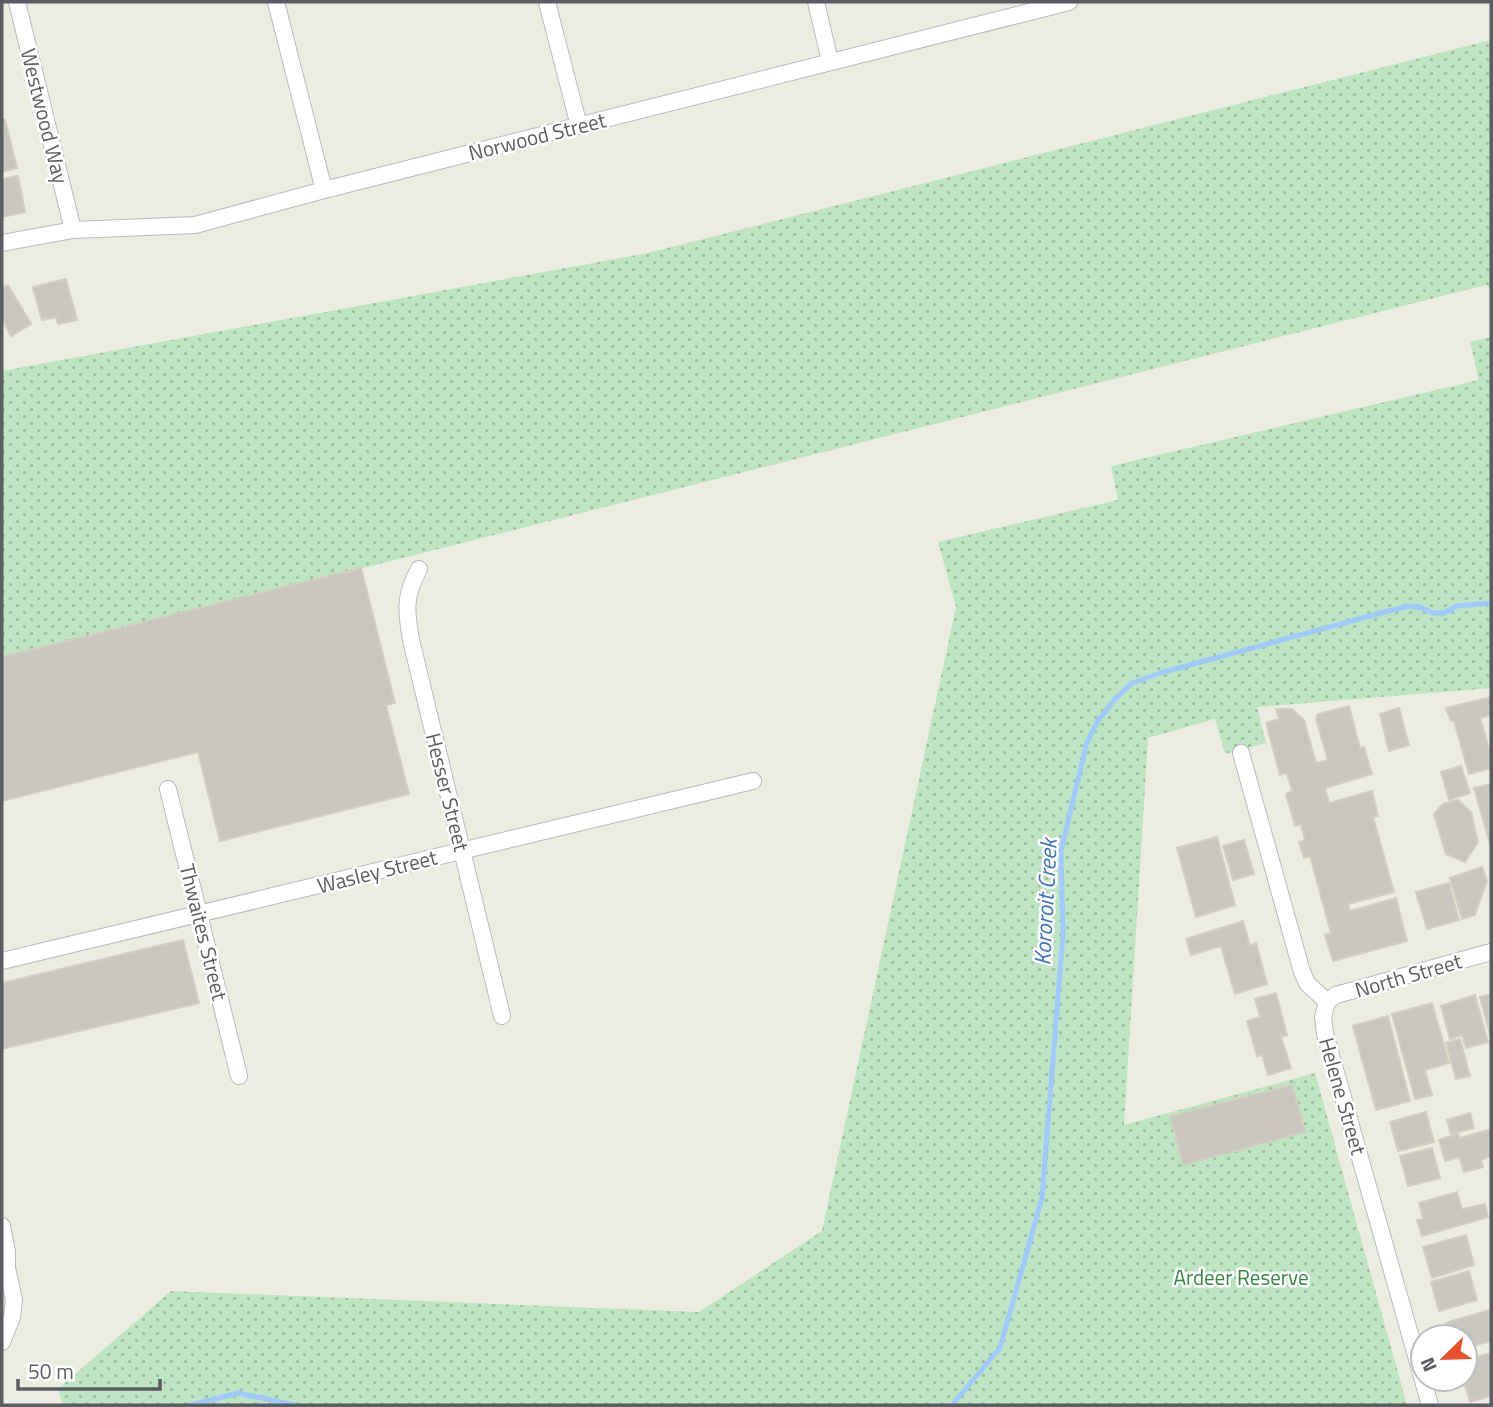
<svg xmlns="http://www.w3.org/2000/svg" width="1493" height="1407" font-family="'Titillium Web',sans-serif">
  <defs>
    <pattern id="park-dots" width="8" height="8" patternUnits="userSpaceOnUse" patternTransform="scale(1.75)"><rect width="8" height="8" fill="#bde5c2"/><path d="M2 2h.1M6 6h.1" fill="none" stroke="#9dbda1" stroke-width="1.8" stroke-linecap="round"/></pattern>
  </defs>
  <rect width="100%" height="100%" fill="#edece1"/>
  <!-- park -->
  <path fill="url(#park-dots)" d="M1491 40V290L1486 285 2 659V371L648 253Z
    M1491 337V688L1257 707 1266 743 1225 754 1215 719 1148 738 1124 1125 1315 1073 1407 1405H63L58 1389 171 1291 699 1312 822 1231 956 607 938 542 1118 500 1111 466 1479 380 1470 342Z"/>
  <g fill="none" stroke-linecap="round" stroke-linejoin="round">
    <!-- stream -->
    <path stroke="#a0caff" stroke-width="5" d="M191 1405 238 1393 294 1405
      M952 1405 1000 1348 1042 1198 1063 934 1061 851 1087 742 1098 721 1115 699 1132 683 1160 673 1392 610 1409 606 1422 608 1433 613H1444L1457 606 1491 603"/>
  </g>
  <!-- building -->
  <path fill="#c8c6bf" stroke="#d2cec0" stroke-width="2" d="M2 120H5L17 168 2 172Z
    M18 176 25 212 2 217V179Z
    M66 279 77 320 58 324 56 317 42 320 33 287Z
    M8 285 31 324 11 336 2 319V288Z
    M361 568 395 703 386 705 409 794 220 841 198 752 2 801V657Z
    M1491 697V715L1480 718 1491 755V768L1469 774 1454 721H1451L1446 708Z
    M1349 706 1360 748 1364 747 1372 774 1325 788 1329 803 1372 791 1378 816 1373 817 1394 892 1348 904 1350 911 1396 898 1407 941 1333 961 1325 935 1331 933 1310 856 1304 858 1299 842 1305 840 1301 824 1295 826 1286 794 1292 791 1287 773 1280 775 1266 723 1279 719 1276 709H1292L1304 720 1316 763 1328 760 1316 719 1318 714Z
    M1399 708 1409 745 1389 751 1380 714Z
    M1461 766 1470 793 1449 800 1441 772Z
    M1491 784V848L1474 788Z
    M1458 800 1471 812 1478 842 1465 862 1446 854 1434 814 1443 804Z
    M1217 837 1235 905 1196 917 1177 848Z
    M1244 840 1254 874 1233 880 1223 846Z
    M1482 867 1487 880 1475 915 1462 919 1450 878Z
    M1449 883 1459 920 1427 929 1416 892Z
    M1243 921 1250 946 1256 943 1267 984 1235 994 1221 946 1191 955 1186 939Z
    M183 940 199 1003 2 1049V983Z
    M1276 993 1287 1035 1281 1037 1291 1068 1268 1075 1262 1055 1257 1056 1247 1021 1260 1017 1255 999Z
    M1491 994V1038L1480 997Z
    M1475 995 1488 1042 1466 1048 1462 1035 1450 1039 1441 1006Z
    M1432 1003 1449 1063 1425 1070 1432 1095 1415 1099 1392 1014Z
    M1388 1016 1410 1101 1376 1110 1353 1026Z
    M1460 1039 1470 1076 1456 1079 1446 1043Z
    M1292 1085 1305 1132 1183 1165 1170 1116Z
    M1426 1112 1434 1142 1398 1151 1390 1122Z
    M1470 1113 1474 1128 1451 1134 1447 1120Z
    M1491 1129V1156L1481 1160 1483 1167 1464 1172 1459 1157 1445 1161 1439 1140 1458 1134 1460 1138Z
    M1432 1148 1440 1178 1408 1186 1400 1156Z
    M1457 1192 1462 1209 1485 1204 1488 1217 1422 1236 1417 1220 1423 1219 1419 1203Z
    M1466 1235 1474 1265 1432 1278 1423 1247Z
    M1469 1271 1477 1300 1439 1311 1431 1282Z
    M1489 1310 1491 1319V1341L1465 1348V1337H1450L1446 1323Z
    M1491 1353V1396L1470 1402 1463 1379H1465V1360Z"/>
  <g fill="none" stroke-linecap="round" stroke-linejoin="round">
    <!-- street casing -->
    <g stroke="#b9bbc0" stroke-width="18">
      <path id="street" d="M17 2 73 230
        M276 2 324 190
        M547 2 579 126
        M816 2 830 61
        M2 243 73 230 195 225 324 190 1069 2
        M419 569C404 596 406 611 411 640L502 1016
        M1241 753 1302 972 1307 983 1327 1002 1323 1017 1325 1034 1430 1405
        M168 789 239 1076
        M2 961 753 781
        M1327 1002 1336 995 1491 952
        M2 1226 7 1252V1268L14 1300 12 1317 2 1342"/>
    </g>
    <!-- street -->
    <use href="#street" stroke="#fff" stroke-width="16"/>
  </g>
  <g text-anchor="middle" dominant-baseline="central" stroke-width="5" stroke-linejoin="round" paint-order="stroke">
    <!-- street labels -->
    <g font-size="21" fill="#5a5d62" stroke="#fff">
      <text transform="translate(45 116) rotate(76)">Westwood Way</text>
      <text transform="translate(537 136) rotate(-14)">Norwood Street</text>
      <text transform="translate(448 792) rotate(76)">Hesser Street</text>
      <text transform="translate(377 871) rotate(-14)">Wasley Street</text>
      <text transform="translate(204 932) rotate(76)">Thwaites Street</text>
      <text transform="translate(1408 975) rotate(-16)">North Street</text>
      <text transform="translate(1343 1096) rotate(74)">Helene Street</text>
    </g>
    <!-- park labels -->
    <g font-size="21" fill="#358642" stroke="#fff">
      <text x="1241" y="1277">Ardeer Reserve</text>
    </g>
    <!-- water labels -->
    <g font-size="23" font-style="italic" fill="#4272c2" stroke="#fff">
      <text transform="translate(1045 902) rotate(-87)">Kororoit Creek</text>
    </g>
  </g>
  <!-- border -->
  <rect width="1493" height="1407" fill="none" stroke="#5a5d62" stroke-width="7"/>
  <!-- north arrow -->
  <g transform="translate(1444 1358) rotate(247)"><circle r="33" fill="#ffffff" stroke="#bdbec0" stroke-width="2"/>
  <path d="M0-5L12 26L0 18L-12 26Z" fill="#e9502c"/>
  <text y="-10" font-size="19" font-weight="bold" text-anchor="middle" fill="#5a5d62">N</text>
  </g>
  <!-- scale -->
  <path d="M18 1379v10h142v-10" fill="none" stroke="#5a5d62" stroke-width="3.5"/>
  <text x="28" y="1379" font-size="21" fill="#5a5d62" stroke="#ffffff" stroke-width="5" paint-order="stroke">50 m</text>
</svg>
